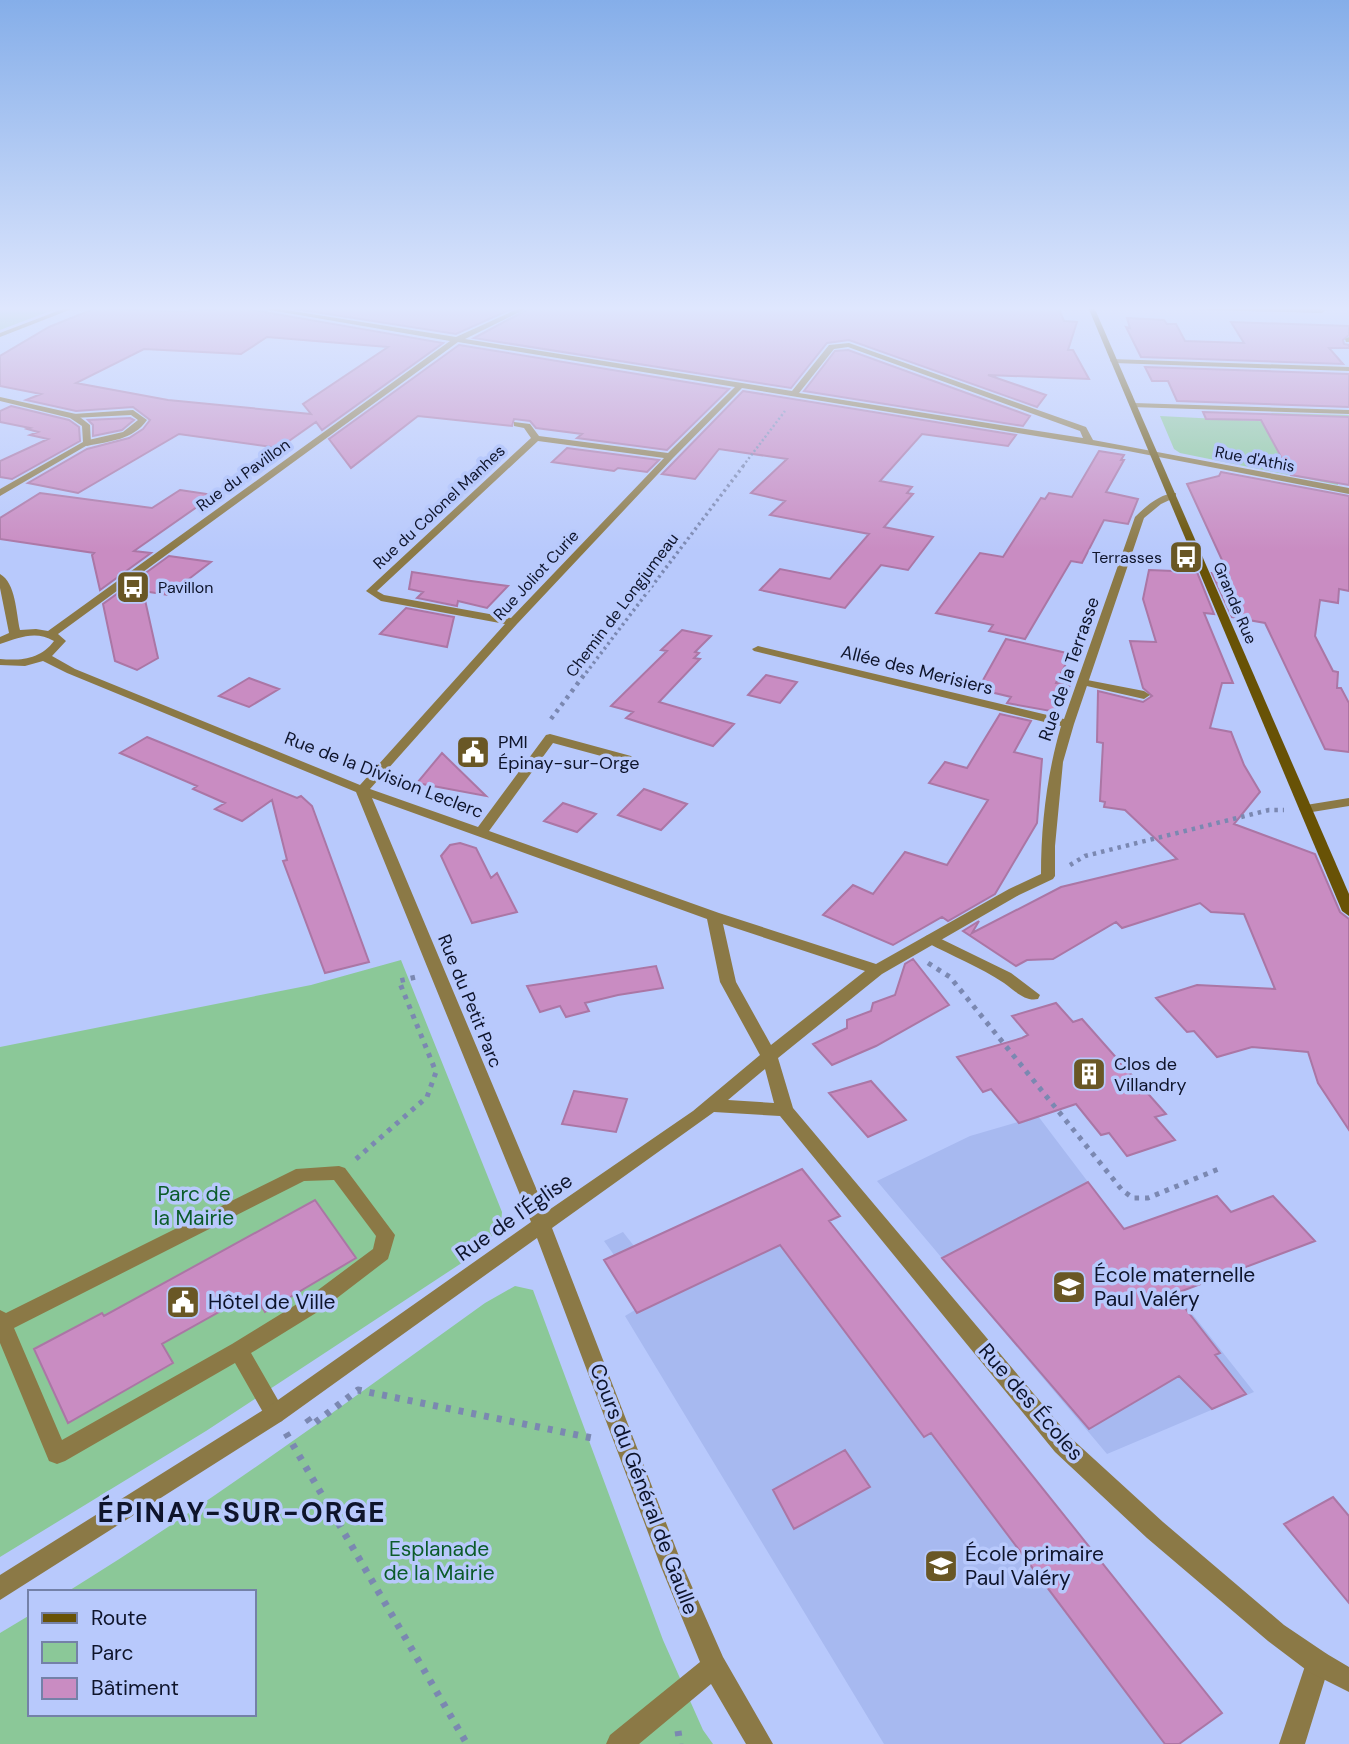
<svg xmlns="http://www.w3.org/2000/svg" width="1349" height="1744" font-family="'DM Sans',sans-serif">
  <rect width="100%" height="100%" fill="#b8c9fc"/>
  <!-- built -->
  <path fill="#a7b9f0" d="M1038 1116 1088 1182 1254 1392 1107 1454 877 1181 970 1136Z
    M802 1169 840 1216 830 1221 1222 1713 1179 1744H884L625 1316 635 1310 604 1260 614 1255 604 1241 623 1232 634 1246Z"/>
  <!-- green -->
  <path fill="#8bc898" d="M0 307H61L0 330Z
    M1271 413 1349 415V469H1338V485L1180 453 1174 449 1160 416 1275 422Z
    M401 960 502 1212 501 1224 483 1249 206 1431 0 1557V1047L311 985Z
    M515 1286 533 1290 663 1640 703 1730 713 1744H0V1633L30 1615V1714H254V1592H67C211 1503 347 1402 485 1303Z"/>
  <!-- building -->
  <path fill="#c98cc2" stroke="#ab76a5" stroke-width="2" fill-rule="evenodd" d="M216 307H249L252 310 443 343 322 430 316 422 279 448 179 434 78 493 28 483 87 449 129 438 143 429 150 420 133 407 76 411 26 400 41 394 0 386V356L49 327 96 308 187 312 191 309 216 310ZM267 337 388 347 303 404 311 414 168 400 76 383 144 349 241 354Z
    M283 307H516L456 334Z
    M532 307H1058L1064 321 1077 322 1068 350H1073L1089 379 988 375 1046 395 1037 407 849 340 827 343 791 388 474 338Z
    M1127 318 1164 320 1167 324H1176L1185 341 1244 343 1231 322 1349 326V335L1343 340 1344 344 1349 345V348H1329L1343 364 1141 357 1126 327 1130 328Z
    M459 345 729 389 667 450 577 438 582 434 536 428 530 421 514 419 512 426 418 416 351 468 329 439Z
    M848 350 1030 416 1023 426 804 391 835 351Z
    M1145 367 1349 374V407L1177 401 1168 381H1152Z
    M743 391 1016 435 1008 446 922 434 880 481 912 487 907 493 913 494 884 527 933 537 908 570 881 565 845 608 760 590 780 569 830 579 869 534 770 515 785 501 751 493 787 459 719 449 695 479 662 474Z
    M11 406 69 420 79 427 80 441 12 479 0 477V461L48 439 30 435 38 432 27 429 30 428 0 422V411Z
    M1203 412 1349 417V485L1291 475 1261 420 1206 419Z
    M130 418 134 420 122 430 93 436V425L88 420Z
    M567 448 659 460 647 472 618 468 614 471 552 462Z
    M1099 451 1124 455 1121 460H1124L1106 492 1138 499 1128 524 1104 520 1082 563 1071 561 1025 639 989 631 993 625 936 613 980 553 1003 557 1041 498 1045 499 1049 493 1072 497Z
    M1221 472 1349 496V591L1339 589 1338 603 1320 600 1315 636 1333 671 1338 672 1337 688H1341L1349 703V752L1325 749 1265 623 1232 617 1212 573H1228L1187 484 1219 476Z
    M180 490 214 495 134 551 151 553 100 590 92 555 94 553 0 539V518L40 493 152 508Z
    M169 556 211 562 168 595 143 591 158 658 137 670 115 661 103 604Z
    M1149 570 1197 572 1214 614 1204 613 1233 683H1222L1210 728 1231 732 1244 765 1260 792 1234 824 1315 854 1340 912 1349 919V1130L1318 1083 1308 1052 1252 1047 1217 1057 1194 1031 1187 1032 1156 998 1197 985 1275 989 1244 914 1211 912 1200 903 1122 928 1116 922 1053 959 1027 960 1016 966 963 931 979 921 972 933 1061 887 1177 859 1125 810 1104 807 1105 802 1100 801 1103 743 1097 742 1098 691 1143 702 1152 696 1143 688 1130 641 1156 642 1143 599Z
    M412 572 471 581 508 586 487 608 458 601 457 606 417 598 423 592 409 589Z
    M406 608 454 617 447 647 380 634Z
    M682 630 711 636 695 652 699 653 694 658 700 659 659 702 734 724 713 746 626 718 633 712 611 706 667 651 661 650Z
    M1006 639 1071 654 1056 683 1070 685 1056 712 1007 703 1011 697 978 689Z
    M766 675 797 682 780 703 748 695Z
    M249 678 279 689 249 707 219 696Z
    M1000 714 1031 721 1014 752 1042 759 1037 823 995 894 948 921 942 917 893 945 823 915 853 885 873 894 905 852 947 865 988 800 929 783 945 762 967 768Z
    M147 737 297 798 301 796 312 806 369 962 325 973 283 861 287 860 272 800 242 821 215 809 225 803 193 789 197 786 120 753Z
    M442 753 486 796 417 783Z
    M644 789 687 804 661 830 618 815Z
    M563 803 596 814 577 832 544 821Z
    M460 843 476 848 491 878 497 873 517 912 472 923 441 856 450 845Z
    M913 959 949 1005 876 1046 832 1065 813 1044 847 1028V1020L871 1011 873 1003 895 995 905 964Z
    M656 966 663 988 618 995 585 1003 589 1011 566 1017 560 1006 540 1012 527 986Z
    M1056 1003 1073 1022 1082 1019 1166 1114 1155 1117 1175 1140 1127 1156 1109 1133 1101 1135 1076 1104 1019 1123 991 1089 983 1092 957 1057 1022 1038 1028 1035 1012 1016Z
    M871 1081 906 1120 868 1137 829 1093Z
    M574 1091 627 1099 616 1132 562 1124Z
    M802 1169 840 1216 829 1221 1222 1713 1179 1744H1165L931 1433 924 1437 780 1245 637 1313 604 1260Z
    M1088 1182 1124 1229 1217 1196 1231 1212 1273 1196 1315 1241 1174 1294 1220 1353 1215 1355 1246 1394 1212 1409 1179 1376 1089 1429 942 1258Z
    M315 1200 356 1258 265 1312 253 1293 162 1344 173 1363 68 1423 34 1349 102 1313 104 1316Z
    M845 1450 870 1487 794 1529 773 1490Z
    M1333 1497 1349 1516V1603L1284 1524Z"/>
  <g fill="none" stroke-linecap="round" stroke-linejoin="round">
    <!-- path-far4 -->
    <path stroke="#7b88b1" stroke-width="2.5" stroke-dasharray="2 2.5" stroke-linecap="butt" d="M743 466 785 411"/>
    <!-- path-far3 -->
    <path stroke="#7b88b1" stroke-width="3.5" stroke-dasharray="2.5 3.5" stroke-linecap="butt" d="M586 673 744 465"/>
    <!-- path-far2 -->
    <path stroke="#7b88b1" stroke-width="4.5" stroke-dasharray="3.5 5" stroke-linecap="butt" d="M551 719 587 671
      M1070 865 1085 856 1269 810H1284"/>
    <!-- path-far1 -->
    <path stroke="#7b88b1" stroke-width="5" stroke-dasharray="4.5 6" stroke-linecap="butt" d="M928 963 950 977 1122 1190 1133 1198H1148L1221 1168
      M356 1159 427 1097 436 1072 399 981 416 977"/>
    <!-- path -->
    <path stroke="#7b88b1" stroke-width="7" stroke-dasharray="5 8" stroke-linecap="butt" d="M307 1418 312 1425 358 1390 597 1439
      M286 1433 467 1744
      M678 1731 680 1744"/>
    <!-- lane -->
    <path fill="#8b7946" fill-rule="evenodd" d="M1171 307 1322 309 1325 311 1322 313 1174 309Z
      M1349 337V342H1346L1345 339Z
      M1111 359 1349 367V371L1114 363 1110 361Z
      M1134 403 1349 410V414L1131 407V403Z
      M133 410 147 420C133 440 110 441 87 446L84 445V441L123 432 138 420 131 415 73 418 69 416 73 414Z
      M1082 679 1144 691 1150 695 1144 699 1078 684V680Z
      M931 934 1011 973 1040 995 1038 999C1025 1002 1014 990 1004 983 980 967 952 956 926 942L924 939 926 936Z
      M339 1166 345 1168 395 1235 388 1259 324 1308 251 1353 282 1407 285 1414 282 1421 275 1424 268 1421 235 1363 65 1461 57 1464 49 1461 0 1343V1310L6 1313 296 1169ZM334 1180 376 1236 373 1249 310 1296 232 1344 62 1440 14 1328 304 1181Z
      M1318 1651 1327 1654 1330 1663 1305 1744H1279L1309 1654Z"/>
    <!-- street -->
    <path fill="#8b7946" fill-rule="evenodd" d="M68 307H77L0 337V333Z
      M252 307H267L456 337 522 307H530L465 339 792 391 829 345 849 343 1086 427 1093 440 1349 488V494L1128 451 742 388 673 458 517 624 370 789 478 827 546 735 550 734 631 756 633 759 627 763 553 743 489 831 719 913 876 964 1009 889 1041 874C1041 824 1047 774 1061 726L754 651 752 649 758 646 1064 719 1135 517C1146 506 1161 493 1176 493V497L1161 504 1144 518 1074 724 1063 762 1055 846V876L1053 879 1019 895 882 974 778 1058 793 1108 1071 1438 1163 1522 1284 1625 1327 1654 1349 1667V1692L1309 1672 1268 1641 1147 1538 1055 1452 780 1116 714 1112 552 1228 682 1564 723 1657 773 1744H746L711 1684 639 1744H606L610 1735 700 1662 661 1567 537 1238 282 1421 0 1600V1575L268 1407 531 1222 356 792 67 673 43 661 25 666 0 665V659C21 661 41 659 54 641 35 630 19 638 0 644V637L9 633 0 588V574C16 583 16 613 20 630L36 629 48 631 450 341ZM458 342 735 387 668 453 539 436 530 424 514 422V426L524 428 531 438 366 591 381 601 505 624 360 785 75 669 52 656 66 641 58 634ZM848 347 1080 431 1083 438 799 393 834 349ZM538 441 664 458 511 618 384 595 377 591ZM372 798 707 919 720 982 760 1055 693 1111 546 1212ZM723 924 865 971 771 1045 736 982ZM765 1069 774 1103 728 1100Z
      M0 397 76 414 90 425 91 443 0 496V489L83 442 82 426 70 418 0 401Z
      M1349 798V806L1306 813 1299 809 1306 805Z"/>
    <!-- secondary -->
    <path fill="#685206" fill-rule="evenodd" d="M1088 307H1094L1349 894V916L1342 911Z"/>
  </g>
  <!-- sky -->
  <linearGradient id="sky" x2="0" y2="1"><stop stop-color="#85aee9"/><stop offset="0.56" stop-color="#dfe7fe"/><stop offset="1" stop-color="#dfe7fe" stop-opacity="0"/></linearGradient>
  <rect width="1349" height="551" fill="url(#sky)"/>
  <!-- icons -->
  <defs>
    <g id="bus-square" transform="scale(1.75)"><rect x="-9" y="-9" width="18" height="18" rx="4" fill="#695725" stroke="#b8c9fc"/><path d="M-5-6H5V4H4V6H2V4H-2V6H-4V4H-5ZM-3.5-4V0h7V-4ZM-3.5 1.2v1.5H-2V1.2ZM2 1.2v1.5H3.5V1.2Z" fill="#fff"/></g>
    <g id="civic-square" transform="scale(1.75)"><rect x="-9" y="-9" width="18" height="18" rx="4" fill="#695725" stroke="#b8c9fc"/><path d="M-.6-6.5H3V-4.5H.6V-3L4-1V1h2V6H-6V1h2V-1L-.6-3ZM-1.2 2.5V6h2.4V2.5Z" fill="#fff"/></g>
    <g id="building-square" transform="scale(1.75)"><rect x="-9" y="-9" width="18" height="18" rx="4" fill="#695725" stroke="#b8c9fc"/><path d="M-4-6H4V6H1V3H-1V6H-4ZM-2.5-4.3h1.7v1.8h-1.7ZM.8-4.3h1.7v1.8H.8ZM-2.5-1h1.7V.8h-1.7ZM.8-1h1.7V.8H.8Z" fill="#fff"/></g>
    <g id="school-square" transform="scale(1.75)"><rect x="-9" y="-9" width="18" height="18" rx="4" fill="#695725" stroke="#b8c9fc"/><path d="M0-5L7-2L0 1L-7-2ZM-4 1L0 2.5L4 1V4Q0 6-4 4Z" fill="#fff"/></g>
  </defs>
  <g fill-rule="evenodd">
    <use href="#bus-square" x="1186" y="557"/>
    <use href="#bus-square" x="133" y="587"/>
    <use href="#civic-square" x="473" y="752"/>
    <use href="#building-square" x="1089" y="1074"/>
    <use href="#school-square" x="1069" y="1287"/>
    <use href="#civic-square" x="183" y="1302"/>
    <use href="#school-square" x="941" y="1566"/>
  </g>
  <g text-anchor="middle" dominant-baseline="central" stroke-width="7" stroke-linejoin="round" paint-order="stroke">
    <!-- far-street labels -->
    <g font-size="16" fill="#0e142b" stroke="#b8c9fc">
      <text transform="translate(1255 459) rotate(11)">Rue d'Athis</text>
      <text transform="translate(243 475) rotate(-36)">Rue du Pavillon</text>
      <text transform="translate(439 507) rotate(-43)">Rue du Colonel Manhes</text>
      <text transform="translate(536 575) rotate(-47)">Rue Joliot Curie</text>
      <text transform="translate(1235 603) rotate(67)">Grande Rue</text>
      <text transform="translate(622 605) rotate(-53)">Chemin de Longjumeau</text>
    </g>
    <!-- far-poi labels -->
    <g font-size="16" fill="#0e142b" stroke="#b8c9fc" text-anchor="end">
      <text x="1162" y="557">Terrasses</text>
      <text x="158" y="587" text-anchor="start">Pavillon</text>
    </g>
    <!-- street labels -->
    <g font-size="18" fill="#0e142b" stroke="#b8c9fc">
      <text transform="translate(1069 669) rotate(-71)">Rue de la Terrasse</text>
      <text transform="translate(917 670) rotate(14)">Allée des Merisiers</text>
      <text transform="translate(384 775) rotate(21)">Rue de la Division Leclerc</text>
      <text transform="translate(470 1001) rotate(68)">Rue du Petit Parc</text>
    </g>
    <!-- poi labels -->
    <g font-size="18" fill="#0e142b" stroke="#b8c9fc" text-anchor="start">
      <text x="498" y="742">PMI<tspan x="498" dy="21">Épinay-sur-Orge</tspan></text>
      <text x="1114" y="1064">Clos de<tspan x="1114" dy="21">Villandry</tspan></text>
    </g>
    <!-- near-park labels -->
    <g font-size="21" fill="#0b5b2a" stroke="#b8c9fc">
      <text x="194" y="1194">Parc de<tspan x="194" dy="24">la Mairie</tspan></text>
      <text x="439" y="1549">Esplanade<tspan x="439" dy="24">de la Mairie</tspan></text>
    </g>
    <!-- near-street labels -->
    <g font-size="21" fill="#0e142b" stroke="#b8c9fc">
      <text transform="translate(514 1217) rotate(-35)">Rue de l'Église</text>
      <text transform="translate(1031 1402) rotate(49)">Rue des Écoles</text>
      <text transform="translate(644 1489) rotate(69)">Cours du Général de Gaulle</text>
    </g>
    <!-- near-poi labels -->
    <g font-size="21" fill="#0e142b" stroke="#b8c9fc" text-anchor="start">
      <text x="1094" y="1275">École maternelle<tspan x="1094" dy="24">Paul Valéry</tspan></text>
      <text x="208" y="1302">Hôtel de Ville</text>
      <text x="965" y="1554">École primaire<tspan x="965" dy="24">Paul Valéry</tspan></text>
    </g>
    <!-- near-district labels -->
    <g font-size="28" font-weight="bold" letter-spacing="2" fill="#0e142b" stroke="#b8c9fc">
      <text x="242" y="1512">ÉPINAY-SUR-ORGE</text>
    </g>
  </g>
  <!-- legend -->
  <rect x="28" y="1590" width="228" height="126" fill="#b8c9fc" stroke="#7481a8" stroke-width="2"/>
  <rect x="42" y="1613" width="35" height="10" fill="#685206" stroke="#7481a8" stroke-width="2"/>
  <text x="91" y="1625" font-size="21" fill="#0e142b">Route</text>
  <rect x="42" y="1642" width="35" height="21" fill="#8bc898" stroke="#7481a8" stroke-width="2"/>
  <text x="91" y="1660" font-size="21" fill="#0e142b">Parc</text>
  <rect x="42" y="1678" width="35" height="21" fill="#c98cc2" stroke="#7481a8" stroke-width="2"/>
  <text x="91" y="1695" font-size="21" fill="#0e142b">Bâtiment</text>
</svg>
